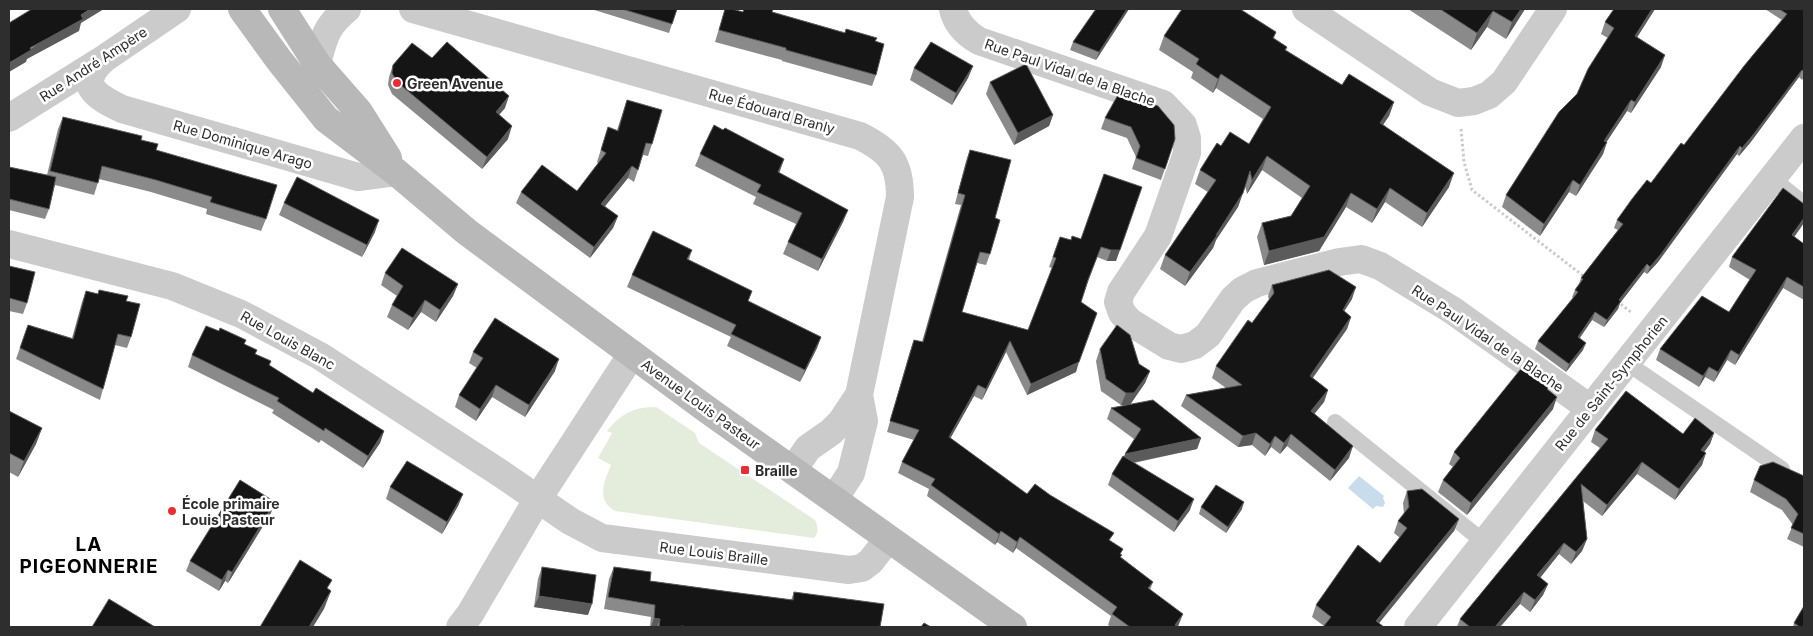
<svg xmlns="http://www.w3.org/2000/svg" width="1813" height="636" font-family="Inter,sans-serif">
  <rect width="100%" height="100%" fill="#fff"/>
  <!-- green -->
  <path fill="#e4ecdc" d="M656 407 695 433 699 443 815 520C818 527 819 532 814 538L615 511C596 500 604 482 611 465L598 458 612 433 607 431C620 414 635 406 656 407Z"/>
  <!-- water -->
  <path fill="#c8dcec" d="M1359 476 1384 496 1383 498 1385 503 1383 507 1376 506 1373 509 1348 488Z"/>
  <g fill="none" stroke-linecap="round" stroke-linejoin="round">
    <!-- path -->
    <path stroke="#cbcbcb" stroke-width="3" stroke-dasharray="2.5 2.5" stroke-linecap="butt" d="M1461 129 1464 162 1472 190 1586 278
      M1617 301 1632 313"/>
    <!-- service -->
    <path stroke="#cbcbcb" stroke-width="16" d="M1773 179 1804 204
      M1627 363 1782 469
      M1335 422 1484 542"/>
    <!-- minor -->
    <path stroke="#cbcbcb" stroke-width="28" d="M413 9 860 136C890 151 900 163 900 197L859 395 864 421 851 473 834 499
      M953 9C956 23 967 34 979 41L1163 104 1183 125 1187 138V153L1158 236 1121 292 1118 302 1122 313 1130 322 1169 346 1181 349 1195 345 1208 335 1233 299 1243 290 1257 283 1339 262 1361 259 1380 266 1452 310 1591 409
      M1306 9 1430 92 1458 103 1474 101 1489 95 1504 82 1553 9
      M105 58C75 84 95 96 122 109L358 177 396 172
      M317 64C324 38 325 27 347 9
      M9 118 105 58 177 9
      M9 244 172 286 241 314 320 356 503 475 570 521 602 538 849 570 862 568 871 561 888 539
      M793 470 808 448 831 432 841 422 859 395
      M460 627 470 614 537 500 632 354"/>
    <!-- tertiary -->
    <path stroke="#cbcbcb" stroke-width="28" d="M1418 627 1804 138"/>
    <!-- secondary -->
    <path stroke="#b8b8b8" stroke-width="28" d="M242 9 279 60 326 119 396 172 467 232 705 408 1013 627
      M282 9 317 64 359 112 388 158"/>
  </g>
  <!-- wall -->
  <path fill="#8a8a8a" d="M591 9H677L669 33Z
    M725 9 743 12H772L875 41 876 75 872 86 782 61V60L715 42Z
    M1096 9H1129L1096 60 1070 50 1073 42Z
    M1408 9H1525L1506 39 1487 27 1471 50Z
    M1614 9H1655L1637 37 1661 67 1631 113 1627 111 1606 142H1607L1603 154 1576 196 1569 192 1540 236 1502 207 1506 195 1577 94 1608 38 1601 34 1605 22Z
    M1765 9H1804V77L1802 80 1799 77 1750 143 1739 156 1737 154 1658 262 1647 274 1644 272 1620 303 1618 309 1604 327 1592 320 1580 338 1583 350 1566 372 1535 349 1538 341 1573 298 1572 297 1575 290 1579 284 1581 278 1618 230 1614 228 1617 220 1651 183 1684 145 1782 20Z
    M1276 32 1274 38 1287 47 1286 50 1342 85 1394 102 1389 116 1383 124 1449 187 1422 227 1385 202 1372 223 1346 207 1319 251 1264 265 1257 237 1262 223 1291 216 1302 198 1262 170 1247 194 1245 186 1238 207 1216 240 1213 248 1185 286 1160 269 1165 255 1208 192 1195 184 1200 170 1221 146 1249 144 1263 119 1216 88 1213 93 1191 78 1193 72 1159 50 1164 36Z
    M432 58 505 108 499 115 508 139 482 169 392 94 388 85 389 77 393 65Z
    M973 66 968 78 952 105 910 80 914 68Z
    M990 82 1053 115 1049 126 1014 145 986 94Z
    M627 100 652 144 648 156 643 155 634 182 628 178 605 206 618 216 613 228 590 258 516 203 521 192 577 191 598 163 597 162 608 127 617 130Z
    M63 117 141 140 266 219 261 231 206 214 207 209 151 192 99 179 94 195 55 185 49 209 45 219 9 210V167L47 175 58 129Z
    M1105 118 1175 139 1161 180 1132 169 1136 157 1127 138 1101 129Z
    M970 150 995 218 990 254 986 265 977 263 962 312 1028 330 1052 268 1049 267 1060 237 1071 240 1081 239 1104 174 1116 261H1107L1097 257 1088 282 1081 302 1076 372 1027 395 1006 352 982 400 974 396 950 438 1027 494 1111 541 1121 555V557L1153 582 1150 590 1179 624 1178 627H1111L1108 625 1111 616 1016 548 1013 553 997 542 995 545 927 496 929 489 898 473 902 462 914 440 887 432 910 351 914 340 922 342 961 205 955 204 966 161Z
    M700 154 779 173 848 210 843 222 818 271 783 254 788 242 796 224 753 204 756 197 695 166Z
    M284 203 375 232 362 257 279 215Z
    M1794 237 1804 244V300L1783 288 1735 365 1727 360 1714 382 1705 377 1699 387 1656 360 1660 349 1729 312 1750 280 1729 267 1732 257Z
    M692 250 689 260 749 301 821 337 817 348 800 382 727 346 731 337 627 287 632 275Z
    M9 266 27 303 23 314 9 311Z
    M385 273 458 284 453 296 436 322 421 312 408 330 387 317 392 305 397 296 381 285Z
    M1272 285 1352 299 1344 311 1351 317 1347 329 1313 378 1328 390 1324 402 1314 414 1349 458 1330 481 1287 446 1280 454 1271 447 1265 456 1252 445 1238 447 1181 406 1186 395 1226 388 1212 378 1216 366 1252 323 1269 300 1268 296Z
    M86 291 126 301 131 337 127 348 115 345 100 400 16 359 28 325 72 338 82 302Z
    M245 344 255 354 271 361 269 366 313 393 384 431 380 443 363 468 321 440 319 443 272 413 274 410 188 367 192 355Z
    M1100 349 1139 364 1150 371 1145 383 1130 404 1201 438 1197 449 1134 463 1190 510 1174 532 1108 485 1112 474 1124 457 1134 439 1107 419 1111 408 1128 405H1121L1101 391 1096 361Z
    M473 352 555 371 525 417 492 397 476 421 455 407 459 395 477 368 469 363Z
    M1549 391 1553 409 1467 515 1438 492 1443 480 1453 467 1449 464 1454 452Z
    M9 411 42 428 36 444 18 477 9 472Z
    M1595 430 1683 434 1714 433 1710 444 1704 452 1702 465 1675 500 1637 474 1602 516 1583 501 1587 539 1582 551 1571 564 1559 554 1540 577 1548 584 1543 595 1530 612 1520 604 1500 627H1457L1460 619 1600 448 1591 442Z
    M1804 476V547L1787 539 1793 525 1782 510 1750 492 1754 480Z
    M390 487 463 494 458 506 442 534 386 499Z
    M1407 491 1459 519 1454 531 1324 626 1312 617 1316 605 1380 563 1400 538 1394 533 1398 521 1404 514 1403 503Z
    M1201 507 1242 509 1226 533 1199 514Z
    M271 513 228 583 225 581 219 591 186 571 190 561Z
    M542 567 588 615 534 607 538 579Z
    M614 567 650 581 791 600 794 592 880 627H650L651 617 604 609 609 579Z
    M1794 623 1804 627H1793Z"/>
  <!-- shaded-wall -->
  <path fill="#5b5b5b" d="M90 9H104L81 23 79 31 27 59 26 62 9 72V63Z
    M1127 9H1129L1096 60 1099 52Z
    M1521 9H1525L1506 39 1512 22Z
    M1652 9H1655L1631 47 1635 36Z
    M1493 11 1487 27 1471 50 1477 33Z
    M1665 55 1661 67 1631 113 1635 102Z
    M973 66 968 78 952 105 956 93Z
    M1802 70 1799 77 1750 143 1739 156 1742 148Z
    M1221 74 1216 88 1213 93 1218 79Z
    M509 96 505 108 491 124 496 112Z
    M1631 100 1627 111 1600 152 1604 141Z
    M1394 102 1389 116 1375 137 1380 123Z
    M1053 115 1049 126 1014 145 1018 133Z
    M512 126 508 139 482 169 487 157Z
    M1607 142 1603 154 1576 196 1580 185Z
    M1740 146 1737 154 1658 262 1647 274 1650 267Z
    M1267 156 1262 170 1247 194 1252 180Z
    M784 159 780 171 773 184 778 172Z
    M632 166 628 178 597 216 601 204Z
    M1454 173 1449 187 1422 227 1427 213Z
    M1573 180 1569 192 1540 236 1544 224Z
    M1390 188 1385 202 1372 223 1377 209Z
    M1243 193 1238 207 1216 240 1213 248 1185 286 1190 272Z
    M1351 193 1346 207 1319 251 1264 265 1269 251Z
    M848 210 843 222 818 271 822 259Z
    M618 216 613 228 590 258 594 247Z
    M1804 218V223L1788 246 1792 235Z
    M379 220 375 232 362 257 367 245Z
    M1111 250H1120L1116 261H1107Z
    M1647 264 1644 272 1620 303 1618 309 1604 327 1607 320 1619 300Z
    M1787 277 1783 288 1735 365 1739 355Z
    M458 284 453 296 436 322 440 310Z
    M1356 287 1352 299 1338 321 1343 310Z
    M425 300 421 312 408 330 413 318Z
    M1595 312 1592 320 1575 344 1578 337Z
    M1351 317 1347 329 1306 387 1310 376Z
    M821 337 817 348 800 382 805 370Z
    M1010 341 1006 352 982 400 986 389Z
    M1586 343 1583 350 1566 372 1569 364Z
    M1731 350 1727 360 1714 382 1718 372Z
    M559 359 555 371 525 417 529 405Z
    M1079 362 1076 372 1027 395 1031 384Z
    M1709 367 1705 377 1699 387 1703 376Z
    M1150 371 1145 383 1130 405H1121L1126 393Z
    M496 385 492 397 476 421 480 409Z
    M978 385 974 396 945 448 949 437Z
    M1328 390 1324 402 1307 423 1311 411Z
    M1557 397 1553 409 1467 515 1471 503Z
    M42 428 36 444 18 477 24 461Z
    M384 431 380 443 363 468 368 456Z
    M1256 433 1252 445 1238 447 1243 436Z
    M1714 433 1710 444 1697 462 1701 450Z
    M1291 434 1287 446 1280 454 1284 443Z
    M1275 436 1271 447 1265 456 1270 444Z
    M1201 438 1197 449 1121 465 1125 454Z
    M1353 446 1349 458 1330 481 1335 470Z
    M1706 453 1702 465 1675 500 1679 489Z
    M1642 462 1637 474 1602 516 1607 505Z
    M463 494 458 506 442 534 447 522Z
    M1194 499 1190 510 1174 532 1178 521Z
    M275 502 271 513 228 583 232 572Z
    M1244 502 1242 509 1226 533 1228 527Z
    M1459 519 1454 531 1376 627V621Z
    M1001 531 997 542 995 545 999 534Z
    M1020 537 1016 548 1013 553 1017 542Z
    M1587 539 1582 551 1571 564 1576 552Z
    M1564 543 1559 554 1533 587 1537 575Z
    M228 570 225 581 219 591 222 580Z
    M1548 584 1543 595 1530 612 1535 600Z
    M331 591 324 609 313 627H309Z
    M1524 592 1520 604 1500 627H1495Z
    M539 596 592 604 588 615 534 607Z
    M1183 614 1179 624 1177 627 1175 625Z
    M654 618 660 619 657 627H651Z"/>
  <!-- building -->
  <path fill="#151515" stroke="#5b5b5b" d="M32 9H90L81 15 83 19 30 48 31 50 9 63V23Z
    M622 9H677L672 24Z
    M725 9H732L743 12 744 9H773L772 12 845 33 846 29 877 38 875 41 884 44 876 75 786 50V48L719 30Z
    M1096 9H1127L1099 52 1073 42Z
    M1182 9H1240L1276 32 1273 38 1287 47 1285 50 1342 85 1349 74 1394 102 1380 123 1454 173 1427 213 1390 188 1377 209 1351 193 1324 237 1269 251 1262 223 1291 216 1310 186 1267 156 1252 180 1250 171 1243 193 1216 235 1218 234 1190 272 1165 255 1216 180 1200 170 1217 143 1221 146 1230 132 1249 144 1271 107 1221 74 1218 79 1196 64 1199 59 1164 36Z
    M1440 9H1521L1512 22 1493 11 1477 33Z
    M1614 9H1652L1635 36 1665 55 1635 102 1631 100 1604 141 1607 142 1580 185 1573 180 1544 224 1506 195 1559 112 1577 94 1588 69 1614 28 1605 22Z
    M1779 9H1804V71L1802 70 1753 135 1742 148 1740 146 1661 254 1650 267 1647 264 1619 300 1621 301 1607 320 1595 312 1578 337 1586 343 1569 364 1538 341 1578 292 1575 290 1583 279 1581 278 1623 224 1617 220 1632 199 1647 180 1651 183 1681 143 1684 145 1744 66 1787 14Z
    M447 42 509 96 496 112 512 126 487 157 397 82 392 73 393 65 412 43 432 58Z
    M931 42 973 66 956 93 914 68Z
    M1026 64 1053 115 1018 133 990 82Z
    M1119 93 1158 106 1174 125 1175 139 1165 169 1136 158 1140 146 1131 127 1105 118Z
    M627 100 662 110 652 144 646 143 638 170 632 166 601 204 618 216 594 247 521 192 542 165 577 191 606 153 601 150 608 127 618 131Z
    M63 117 142 136 141 140 158 144 156 150 277 185 266 219 210 202 212 197 156 180 102 166 98 183 50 171Z
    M714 125 723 130 725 128 784 159 778 172 848 210 822 259 788 242 802 213 757 192 761 185 700 154Z
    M970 150 1011 160 995 218 1000 220 990 254 980 252 962 312 1028 330 1056 258 1053 257 1060 237 1071 240 1072 236 1081 239 1104 174 1142 187 1120 250H1111L1101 247 1088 280 1081 302 1097 313 1079 362 1031 384 1010 341 986 389 978 385 949 437 1027 494 1035 484 1050 495 1114 533 1109 540 1123 549 1120 554 1122 555 1120 557 1153 582 1148 588 1183 614 1175 625 1178 627H1130L1112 614 1117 607 1020 537 1017 542 1001 531 999 534 931 485 935 479 902 462 919 430 890 421 914 340 923 342 965 195 958 193Z
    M9 167 56 177 49 209 9 199Z
    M297 177 379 220 367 245 284 203Z
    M1783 188 1804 204V218L1792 235 1804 244V287L1787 277 1739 355 1731 350 1718 372 1709 367 1703 376 1660 349 1702 296 1729 312 1756 270 1732 257Z
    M653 231 692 250 687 259 752 291 748 301 821 337 805 370 731 334 736 325 632 275Z
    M402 248 458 284 440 310 425 300 413 318 392 305 403 286 385 273Z
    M9 266 35 272 27 303 9 298Z
    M1329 270 1356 287 1343 310 1351 317 1310 376 1328 390 1311 411 1353 446 1335 470 1291 434 1284 443 1275 436 1270 444 1256 433 1243 436 1186 395 1242 385 1216 366 1248 320 1252 323 1274 293 1272 285Z
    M99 290 128 296 126 301 140 304 131 337 118 334 103 389 20 348 28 325 73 339 86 291 98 294Z
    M495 318 559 359 529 405 496 385 480 409 459 395 483 358 473 352Z
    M1117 325 1130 335 1139 364 1150 371 1134 393H1126L1106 379 1100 349Z
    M206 326 219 331 220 328 246 340 244 344 257 350 255 354 271 361 269 365 313 393 316 388 384 431 368 456 325 428 324 431 277 401 279 398 192 355Z
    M1524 365 1551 384 1547 389 1557 397 1471 503 1443 480 1460 458 1454 452Z
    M1626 391 1683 434 1695 418 1714 433 1701 450 1706 453 1679 489 1642 462 1607 505 1581 484 1587 539 1576 552 1564 543 1537 575 1548 584 1535 600 1524 592 1495 627H1470L1460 619 1608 439 1595 430Z
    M1153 400 1201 438 1125 454 1141 429 1111 408Z
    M9 411 42 428 24 461 9 453Z
    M1123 456 1194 499 1178 521 1112 474Z
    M407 461 463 494 447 522 390 487Z
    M1773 462 1804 476V534L1791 528 1798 514 1786 499 1754 480 1760 466Z
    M240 480 275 502 232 572 228 570 222 580 190 561Z
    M1216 485 1244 502 1228 527 1201 507Z
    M1422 489 1459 519 1376 621 1384 627H1323L1331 617 1316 605 1358 545 1380 563 1407 528 1398 521 1409 507 1407 491Z
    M300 560 332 580 327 588 331 591 309 627H260Z
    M542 567 596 575 592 604 539 596Z
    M614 567 651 572 650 581 723 591 793 600 794 592 884 604 880 627H689L681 626V627H659L660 619 654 618 655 605 608 597Z
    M109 599 155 627H92Z
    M1804 606V627H1800L1794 623Z
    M924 623 931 627H921Z"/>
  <!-- markers -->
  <g fill="#e82e33" stroke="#fff" stroke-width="2">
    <circle cx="397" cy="83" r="5"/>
    <rect x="740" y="465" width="10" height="10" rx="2.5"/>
    <circle cx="172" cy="511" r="5"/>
  </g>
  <g text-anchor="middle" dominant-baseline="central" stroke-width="5" stroke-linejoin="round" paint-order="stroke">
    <!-- street labels -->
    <g font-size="14" fill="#2e2e2e" stroke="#fff">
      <text transform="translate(93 64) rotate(-33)">Rue André Ampère</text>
      <text transform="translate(1070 72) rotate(19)">Rue Paul Vidal de la Blache</text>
      <text transform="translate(772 111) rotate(16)">Rue Édouard Branly</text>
      <text transform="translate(243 144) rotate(16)">Rue Dominique Arago</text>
      <text transform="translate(1488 338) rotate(34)">Rue Paul Vidal de la Blache</text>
      <text transform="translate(288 340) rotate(29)">Rue Louis Blanc</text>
      <text transform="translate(1611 383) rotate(-51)">Rue de Saint-Symphorien</text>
      <text transform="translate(701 404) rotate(36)">Avenue Louis Pasteur</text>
      <text transform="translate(714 553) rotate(7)">Rue Louis Braille</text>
    </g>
    <!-- poi labels -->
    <g font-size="14" font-weight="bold" fill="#2e2e2e" stroke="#fff" text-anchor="start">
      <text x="407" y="83">Green Avenue</text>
      <text x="755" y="470">Braille</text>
      <text x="182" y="503">École primaire<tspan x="182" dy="16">Louis Pasteur</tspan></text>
    </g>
    <!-- district labels -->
    <g font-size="19" font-weight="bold" letter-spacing="1" fill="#000" stroke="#fff">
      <text x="89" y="544">LA<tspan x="89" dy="22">PIGEONNERIE</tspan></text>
    </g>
  </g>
  <!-- border -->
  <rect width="1813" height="636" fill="none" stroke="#2e2e2e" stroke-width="20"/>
</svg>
